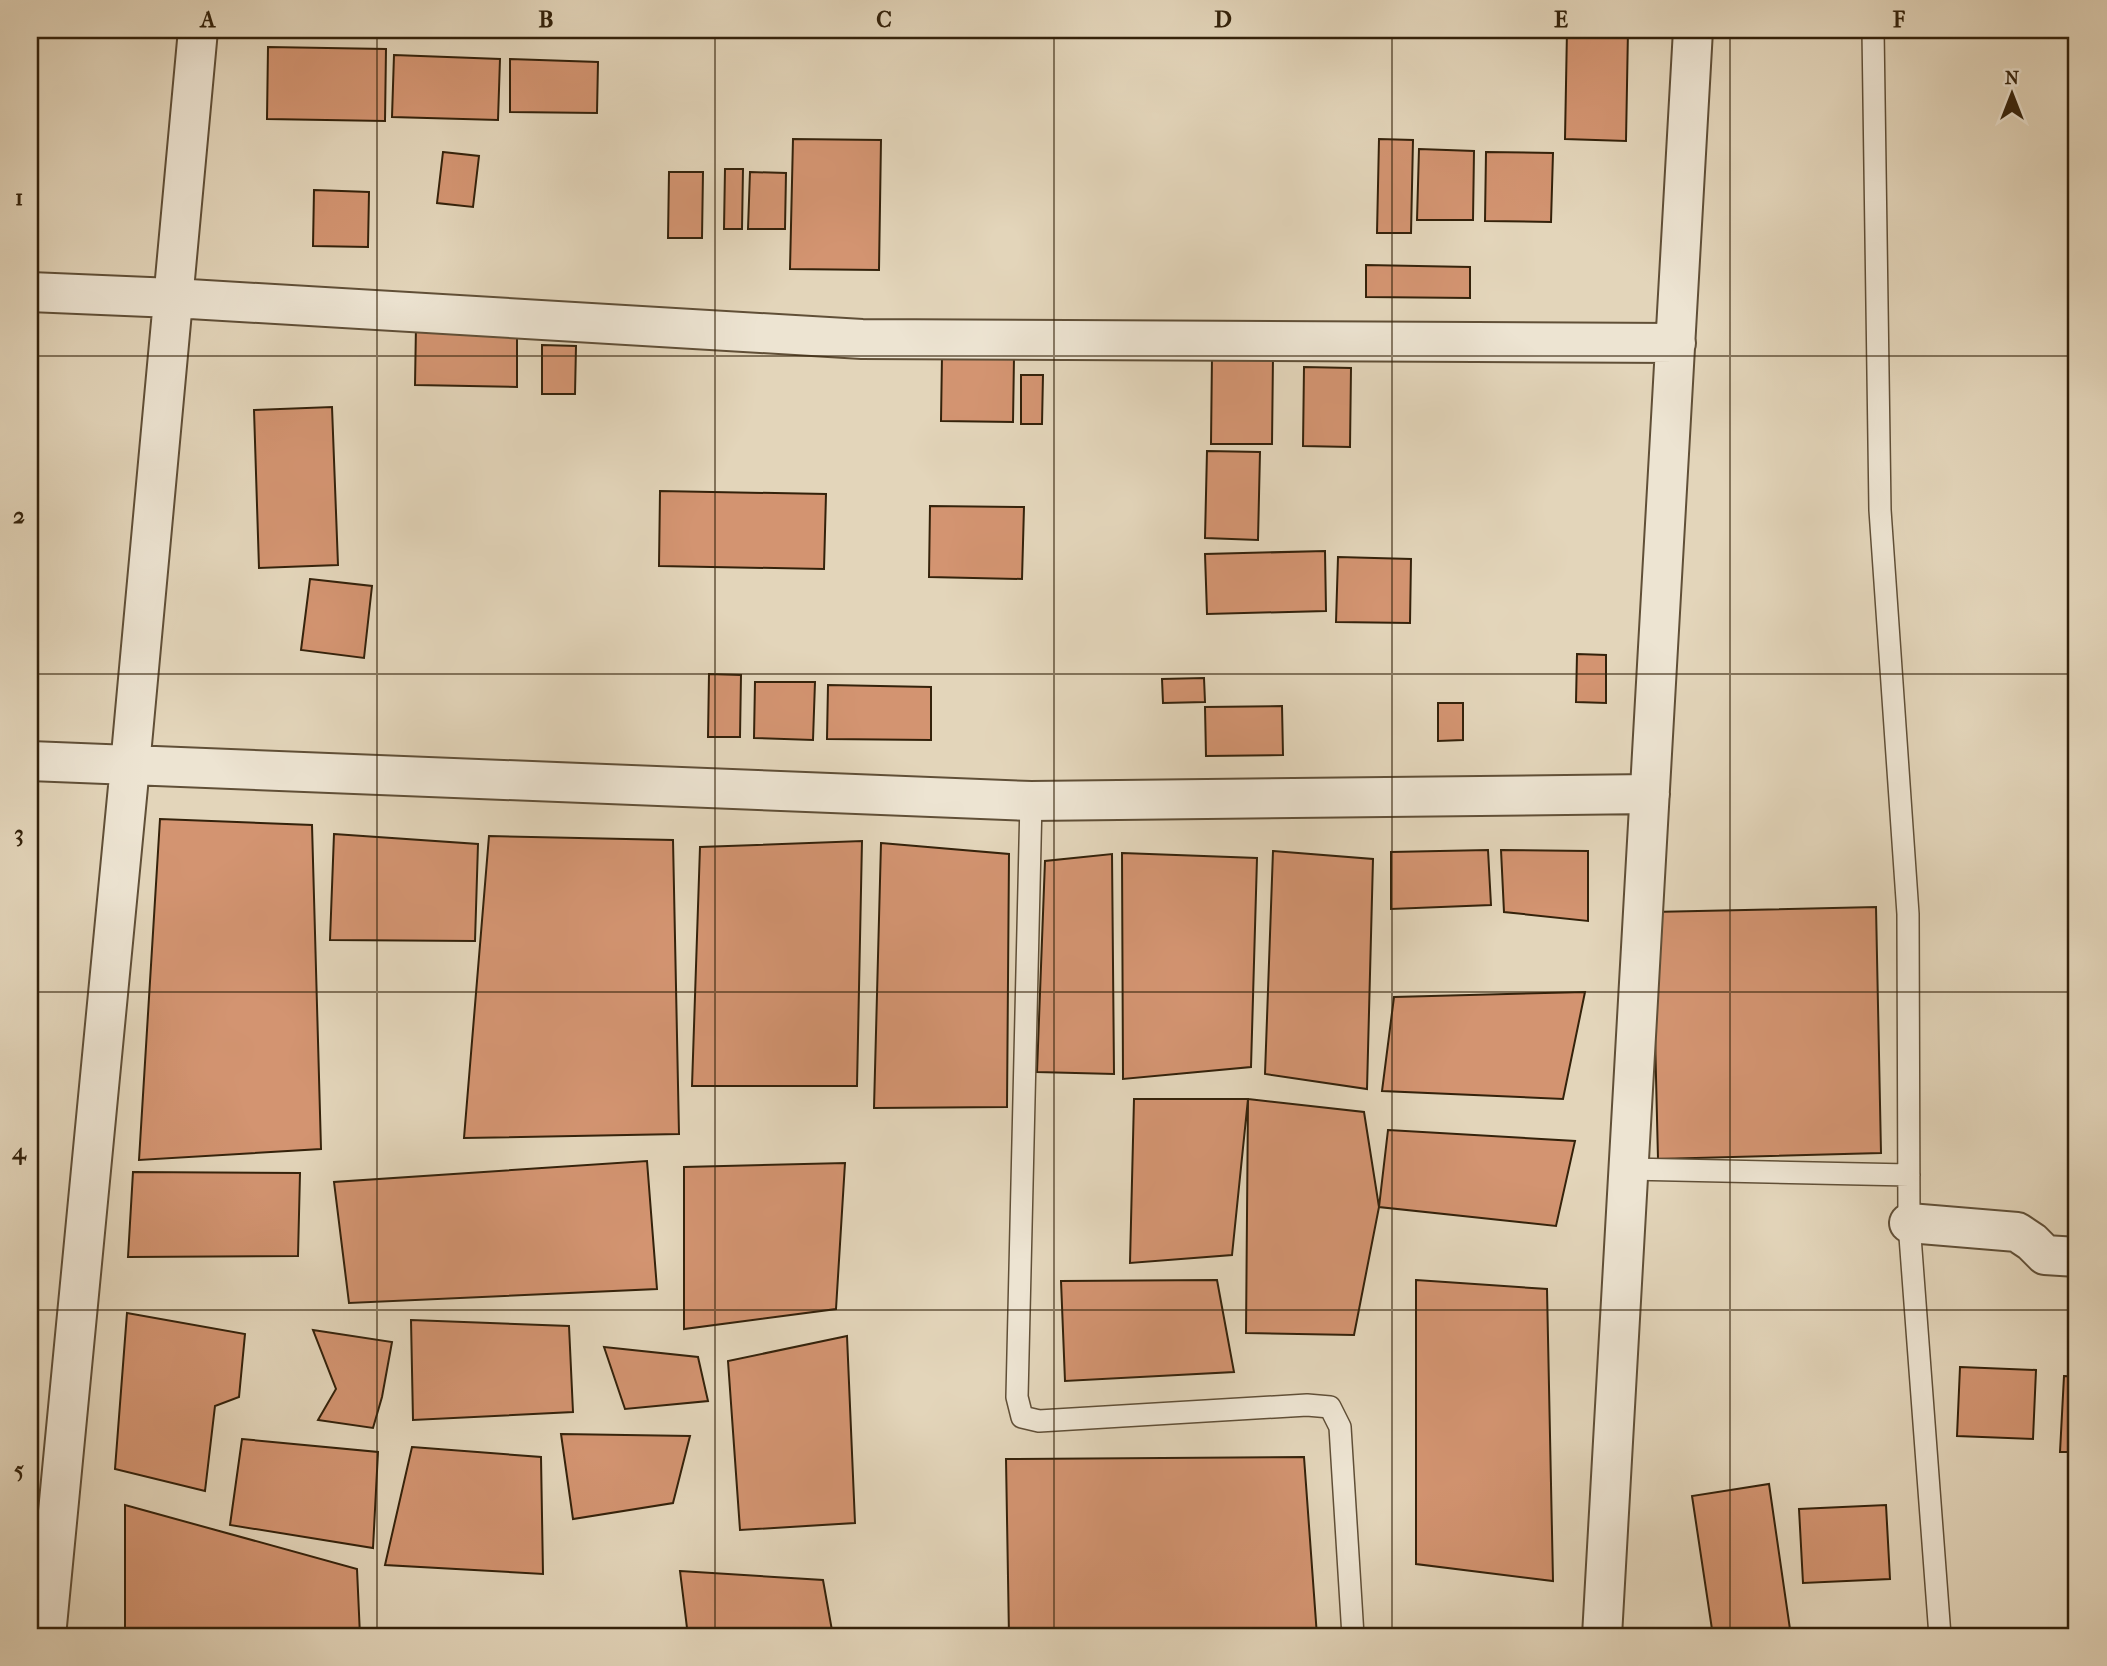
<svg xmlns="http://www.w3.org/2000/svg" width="2107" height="1666" font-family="'IM FELL French Canon',serif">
  <rect width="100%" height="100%" fill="#e3d5ba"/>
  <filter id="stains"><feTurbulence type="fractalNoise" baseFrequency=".00286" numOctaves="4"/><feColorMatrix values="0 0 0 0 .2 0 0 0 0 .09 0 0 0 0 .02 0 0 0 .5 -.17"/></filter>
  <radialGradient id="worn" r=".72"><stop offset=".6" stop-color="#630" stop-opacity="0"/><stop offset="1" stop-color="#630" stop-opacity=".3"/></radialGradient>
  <!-- building -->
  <path fill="#d39471" stroke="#34220b" stroke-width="2" d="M1567 30H1628L1626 141 1565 139Z
    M268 47 386 49 385 121 267 119Z
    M394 55 500 59 498 120 392 117Z
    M510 59 598 62 597 113 510 112Z
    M793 139 881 140 879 270 790 269Z
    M1379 139 1413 140 1411 233H1377Z
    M1419 149 1474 151 1473 220H1417Z
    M443 152 479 156 473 207 437 203Z
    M1486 152 1553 153 1551 222 1485 221Z
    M725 169H743L742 229H724Z
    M669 172H703L702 238H668Z
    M750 172 786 173 785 229H748Z
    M314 190 369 192 368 247 313 246Z
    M1366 265 1470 267V298L1366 297Z
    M416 325 517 327V387L415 385Z
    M542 345 576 346 575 394H542Z
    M942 355 1014 357 1013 422 941 421Z
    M1212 355 1273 356 1272 444H1211Z
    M1304 367 1351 368 1350 447 1303 446Z
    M1021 375H1043L1042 424H1021Z
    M332 407 338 565 259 568 254 410Z
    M1207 451 1260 452 1258 540 1205 538Z
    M660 491 826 494 824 569 659 566Z
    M930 506 1024 507 1022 579 929 577Z
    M1325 551 1326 611 1207 614 1205 554Z
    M1338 557 1411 559 1410 623 1336 622Z
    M310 579 372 586 364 658 301 650Z
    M1577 654 1606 655V703L1576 702Z
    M709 674 741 675 740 737H708Z
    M1204 678 1205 702 1163 703 1162 679Z
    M755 682H815L813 740 754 738Z
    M828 685 931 687V740L827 739Z
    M1438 703H1463V740L1438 741Z
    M1282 706 1283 755 1206 756 1205 707Z
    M160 819 312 825 321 1149 139 1160Z
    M334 834 478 844 475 941 330 940Z
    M489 836 673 840 679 1134 464 1138Z
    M862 841 857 1086H692L700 847Z
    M881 843 1009 854 1007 1107 874 1108Z
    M1488 850 1491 905 1391 909V852Z
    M1501 850 1588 851V921L1504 912Z
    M1273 851 1373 859 1367 1089 1265 1074Z
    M1122 853 1257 858 1251 1067 1123 1079Z
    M1112 854 1114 1074 1037 1072 1045 861Z
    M1876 907 1881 1153 1658 1159 1652 912Z
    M1585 992 1563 1099 1382 1091 1394 997Z
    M1134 1099H1248L1232 1255 1130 1263Z
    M1248 1099 1364 1112 1379 1207 1354 1335 1246 1333Z
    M1388 1130 1575 1141 1556 1226 1379 1207Z
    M647 1161 657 1289 349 1303 334 1182Z
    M845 1163 836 1309 684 1329V1167Z
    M133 1172 300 1173 298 1256 128 1257Z
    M1217 1280 1234 1372 1065 1381 1061 1281Z
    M1416 1280 1547 1289 1553 1581 1416 1564Z
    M127 1313 245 1334 239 1397 215 1406 205 1491 115 1469Z
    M411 1320 569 1326 573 1412 413 1420Z
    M313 1330 392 1342 382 1397 373 1428 318 1420 336 1389Z
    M847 1336 855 1523 740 1530 728 1361Z
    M604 1347 698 1357 708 1401 625 1409Z
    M1960 1367 2036 1370 2033 1439 1957 1436Z
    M2064 1376 2077 1377V1452H2060Z
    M561 1434 690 1436 673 1503 573 1519Z
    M242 1439 378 1452 373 1548 230 1525Z
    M412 1447 541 1457 543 1574 385 1565Z
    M1304 1457 1317 1636H1009L1006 1459Z
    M1769 1484 1791 1636H1713L1692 1496Z
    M125 1505 357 1569 360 1636H125Z
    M1886 1505 1890 1579 1803 1583 1799 1509Z
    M680 1571 823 1580 833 1636H688Z"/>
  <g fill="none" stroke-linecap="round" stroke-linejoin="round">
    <!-- lane casing -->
    <g stroke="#604f37" stroke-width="24">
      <path id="lane" d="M1873 30 1880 510 1908 914 1909 1223 1940 1636
        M1031 801 1017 1397 1022 1417 1039 1421 1307 1405 1330 1407 1340 1427 1353 1636
        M1629 1169 1909 1175"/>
    </g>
    <!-- street casing -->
    <g stroke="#604f37" stroke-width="42">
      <path id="street" d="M30 292 173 298 862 339 1676 343
        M30 761 1031 801 1650 794
        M1909 1223 2017 1232 2032 1242 2045 1255 2077 1257
        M46 1636 130 766 198 30
        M1602 1636 1693 30"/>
    </g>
    <!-- lane -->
    <use href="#lane" stroke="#ede4d2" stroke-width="21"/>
    <!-- street -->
    <use href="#street" stroke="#ede4d2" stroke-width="38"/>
  </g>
  <!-- grid -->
  <path fill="none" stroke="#34220b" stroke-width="2" stroke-opacity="0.55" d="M377 30V1636M715 30V1636M1054 30V1636M1392 30V1636M1730 30V1636M30 356H2077M30 674H2077M30 992H2077M30 1310H2077"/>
  <!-- margin -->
  <rect width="2107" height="1666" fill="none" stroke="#e3d5ba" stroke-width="77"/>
  <!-- north arrow -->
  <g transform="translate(2012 94)" stroke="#ede4d2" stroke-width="5" paint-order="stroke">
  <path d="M0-5L12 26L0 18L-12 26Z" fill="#34220b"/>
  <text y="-10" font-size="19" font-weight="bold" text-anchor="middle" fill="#34220b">N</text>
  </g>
  <rect x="38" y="38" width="2030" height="1590" fill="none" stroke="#34220b" stroke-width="2.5"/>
  <g font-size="23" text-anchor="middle" font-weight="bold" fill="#34220b">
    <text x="208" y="27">A</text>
    <text x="546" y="27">B</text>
    <text x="884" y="27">C</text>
    <text x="1223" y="27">D</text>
    <text x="1561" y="27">E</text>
    <text x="1899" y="27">F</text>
    <text x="19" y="205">1</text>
    <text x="19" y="523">2</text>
    <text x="19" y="841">3</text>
    <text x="19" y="1159">4</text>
    <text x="19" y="1477">5</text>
  </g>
  <rect width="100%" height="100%" filter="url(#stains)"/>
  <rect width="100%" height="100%" fill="url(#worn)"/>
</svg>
